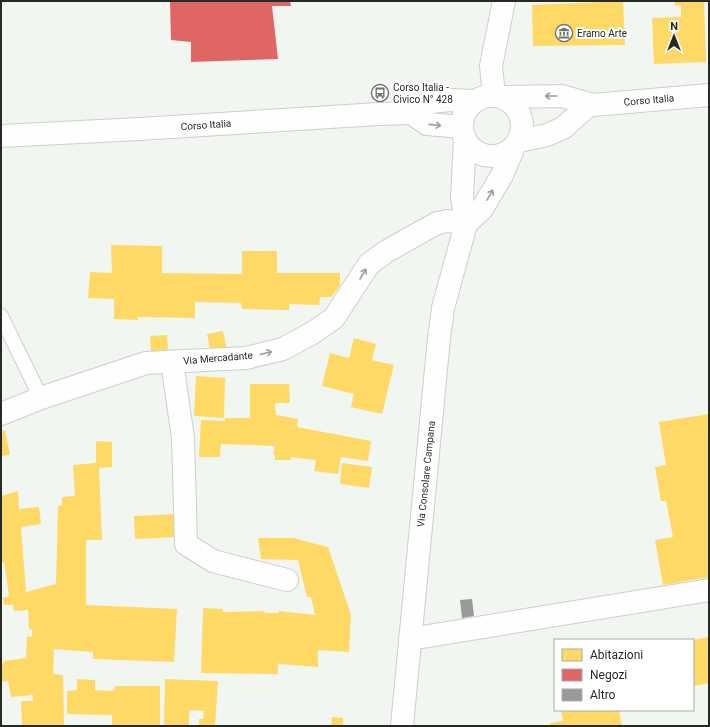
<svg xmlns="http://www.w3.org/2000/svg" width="710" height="727" font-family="Roboto,sans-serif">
  <rect width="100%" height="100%" fill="#f2f6f0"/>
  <!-- homes -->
  <path fill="#ffd966" d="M623 1 625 45 533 46 532 5Z
    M675 1H704L706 62 654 64 652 18 681 17V5L675 6Z
    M111 245 162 246V273L242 274V251H277V273H340V286L331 297H320L319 305 289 304V310L242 309 241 303 195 302V318L138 317V320L114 319V299L88 298 90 272 112 273Z
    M223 331 227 350 211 354 207 334Z
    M167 335 168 350 151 351 150 336Z
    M354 338 376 344 372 360 394 365 382 414 351 407 354 394 322 386 330 353 349 358Z
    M196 376 225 378 224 418 194 416Z
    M250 384H289L290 403H275L276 415 298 419 297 427 371 441 368 461 341 457 338 474 314 471 316 460 291 457V460H275V455H273L275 446 221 444 220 457H199L201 420 225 421V418H250Z
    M709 414V577L663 585 655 540 673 537 666 501H661L655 467 666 465 659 422Z
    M5 430 10 455 1 456V432Z
    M96 441 112 442V467L99 468 102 540H86V605L177 609 174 662 93 659V652L54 649 53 674 63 675 64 726H22L21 701H33V695L11 697 8 681 1 682V664L4 663V661L26 658 27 636 32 637V630L29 629 28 610 14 611 13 605H4L3 598 9 596 4 562 1 563V496L18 491 19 509 39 507 41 524 21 527 26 592 56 584 58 506 62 505V497L75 496 73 465 96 463Z
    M342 463 372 467 369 488 340 484Z
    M176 514 178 537 135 539 134 516Z
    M258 538H293L328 547 351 615 349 652 318 650V667L278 664V674L201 673 203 608 223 609V612L264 611 265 613H279V611L315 615 311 597H307L298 560 261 559Z
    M709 637V683L693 686V640Z
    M77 679 95 680V690L112 691 115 689V686H160V726H112V715L67 714V691L77 690Z
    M165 679 218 681 215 726H199V719H203L204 711 189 710V726H164Z
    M561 710H619L622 726H551L550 723 563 721Z
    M332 717 343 718V726H331Z"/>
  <!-- shops -->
  <path fill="#e06666" d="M170 1H290L291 6H272L278 59 191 62V42L171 40Z"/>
  <!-- building -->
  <path fill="#989b97" d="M472 599 474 616 462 618 460 600Z"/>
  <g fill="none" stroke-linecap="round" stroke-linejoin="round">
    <!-- lane casing -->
    <g stroke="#cccfca" stroke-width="16">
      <path id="lane" d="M1 316 41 398"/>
    </g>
    <!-- street casing -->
    <g stroke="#cccfca" stroke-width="24">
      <path id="street" d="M494 95 491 66 504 1
        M462 126a30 30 0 1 1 60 0a30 30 0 1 1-60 0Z
        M504 97 562 96 593 105 709 95
        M411 113 427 124 462 127
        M1 136 139 129 378 114 411 113 431 102 450 100 474 101
        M519 141 547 135 563 128 589 105
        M466 224 482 209 502 175 513 149
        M172 362 183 438 186 544 213 561 287 580
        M1 414 41 398 146 363 246 358 283 349 314 332 334 318 369 264 387 251 437 223 448 221 466 224
        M410 639 709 590
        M402 726 439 338 443 308 466 224 462 197 465 140"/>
    </g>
    <!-- lane -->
    <use href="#lane" stroke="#fdfefd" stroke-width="14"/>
    <!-- street -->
    <use href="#street" stroke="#fdfefd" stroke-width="22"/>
  </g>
  <!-- one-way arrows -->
  <defs><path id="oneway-shaft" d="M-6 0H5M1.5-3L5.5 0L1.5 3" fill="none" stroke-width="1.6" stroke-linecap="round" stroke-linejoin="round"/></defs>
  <g stroke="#9c9e9c">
    <use href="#oneway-shaft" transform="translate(551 96) rotate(180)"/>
    <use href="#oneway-shaft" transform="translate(435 125) rotate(6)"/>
    <use href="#oneway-shaft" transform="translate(490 195) rotate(-60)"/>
    <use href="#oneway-shaft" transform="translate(363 274) rotate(-59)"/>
    <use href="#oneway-shaft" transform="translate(266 353) rotate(-14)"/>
  </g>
  <!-- icons -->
  <defs>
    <g id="museum-ring" transform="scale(0.9)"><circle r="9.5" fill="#fff" stroke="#6d716c" stroke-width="1.5"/><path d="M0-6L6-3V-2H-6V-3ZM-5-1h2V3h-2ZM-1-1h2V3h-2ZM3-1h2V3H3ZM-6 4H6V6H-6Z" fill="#6d716c"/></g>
    <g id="bus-ring" transform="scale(0.9)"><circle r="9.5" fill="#fff" stroke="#6d716c" stroke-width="1.5"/><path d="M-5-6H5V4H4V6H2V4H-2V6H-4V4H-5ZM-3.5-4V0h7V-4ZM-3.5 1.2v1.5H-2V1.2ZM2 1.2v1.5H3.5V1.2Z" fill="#6d716c"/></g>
  </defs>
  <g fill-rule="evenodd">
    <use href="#museum-ring" x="564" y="33"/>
    <use href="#bus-ring" x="380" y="93"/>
  </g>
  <g text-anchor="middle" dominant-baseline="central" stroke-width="4" stroke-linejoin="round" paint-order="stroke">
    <!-- poi labels -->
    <g font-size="10" fill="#262925" stroke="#fff" text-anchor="start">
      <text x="577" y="33">Eramo Arte</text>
      <text x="393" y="87">Corso Italia -<tspan x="393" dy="12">Civico N° 428</tspan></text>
    </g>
    <!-- street labels -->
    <g font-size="10" fill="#262925" stroke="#fff">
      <text transform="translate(649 100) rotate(-5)">Corso Italia</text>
      <text transform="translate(206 125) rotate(-4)">Corso Italia</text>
      <text transform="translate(218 358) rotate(-5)">Via Mercadante</text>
      <text transform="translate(426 474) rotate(-84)">Via Consolare Campana</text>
    </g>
  </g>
  <!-- border -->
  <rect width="710" height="727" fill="none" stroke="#262925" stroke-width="4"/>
  <!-- legend -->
  <rect x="554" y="639" width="140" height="72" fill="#ffffff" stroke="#a8a9a8"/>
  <rect x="562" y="649" width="20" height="12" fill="#ffd966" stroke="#a8a9a8"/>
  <text x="590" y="659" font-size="12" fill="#262925">Abitazioni</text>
  <rect x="562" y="669" width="20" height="12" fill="#e06666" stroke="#a8a9a8"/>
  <text x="590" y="679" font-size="12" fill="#262925">Negozi</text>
  <rect x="562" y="689" width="20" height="12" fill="#989b97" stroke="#a8a9a8"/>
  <text x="590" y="699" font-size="12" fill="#262925">Altro</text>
  <!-- north arrow -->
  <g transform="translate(674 36)" stroke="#ffffff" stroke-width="3" paint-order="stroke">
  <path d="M0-3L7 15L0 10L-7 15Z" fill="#262925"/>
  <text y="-6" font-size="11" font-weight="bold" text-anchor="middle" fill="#262925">N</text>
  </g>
</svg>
